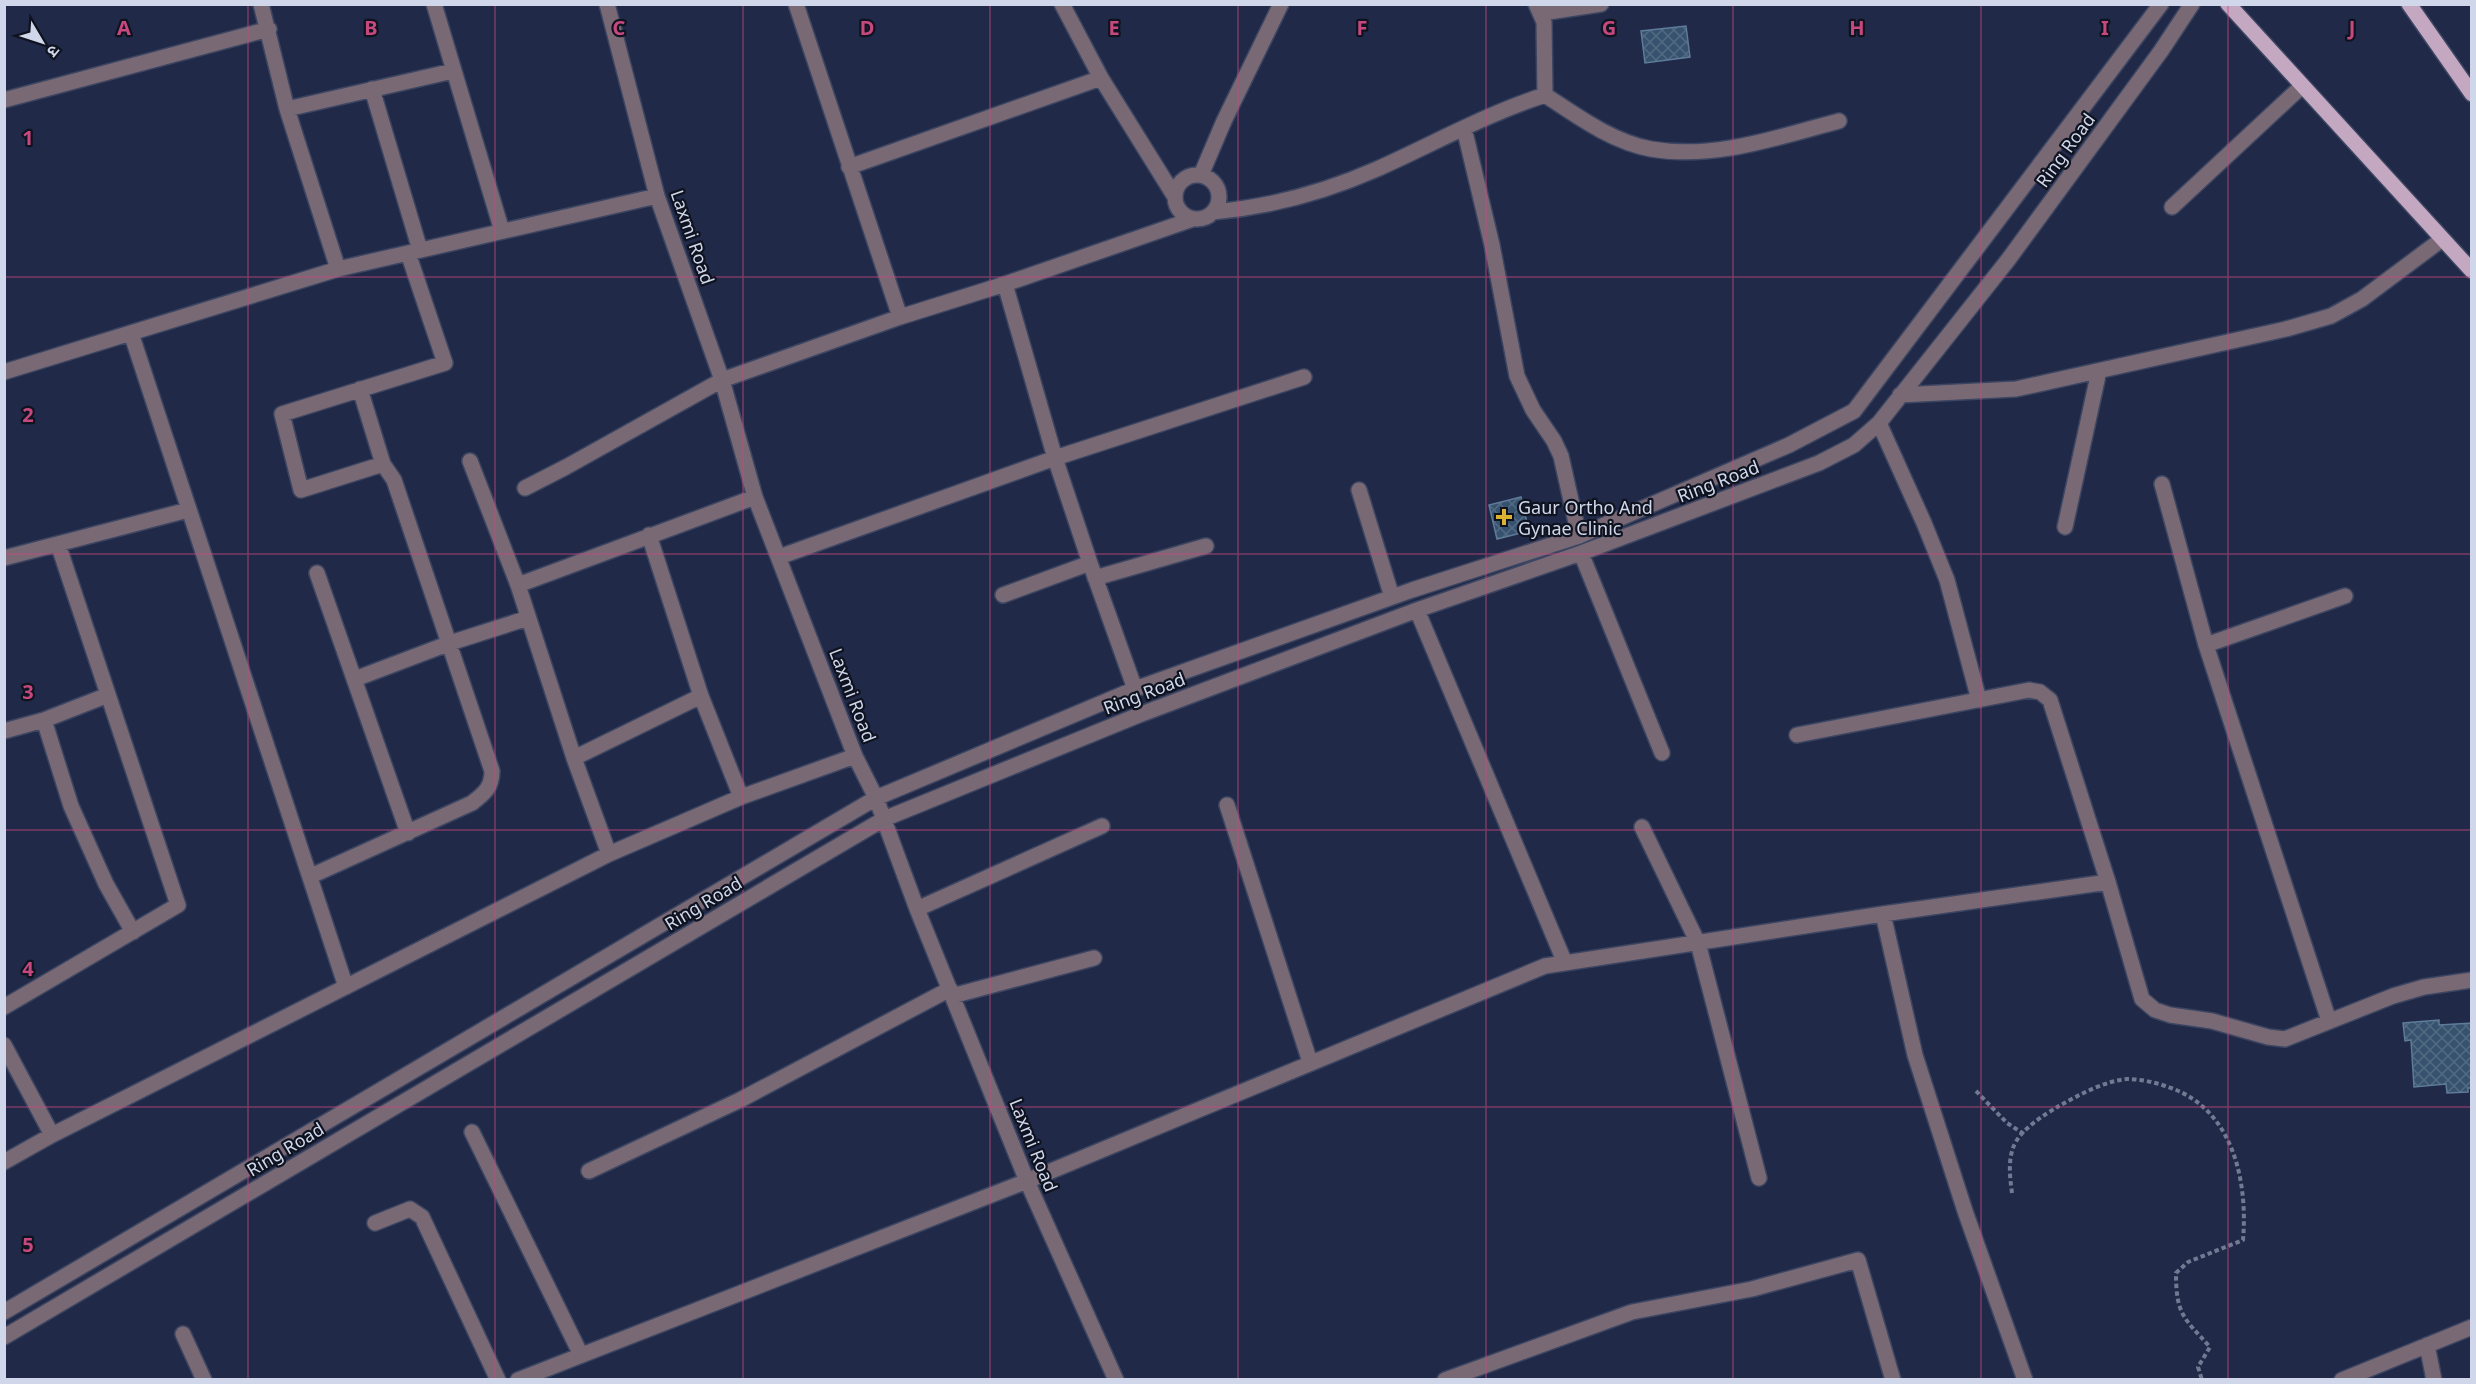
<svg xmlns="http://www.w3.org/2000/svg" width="2476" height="1384" font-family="'Noto Sans','Noto Sans Devanagari',sans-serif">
  <defs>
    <pattern id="building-cross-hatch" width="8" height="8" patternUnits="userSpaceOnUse" patternTransform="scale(1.5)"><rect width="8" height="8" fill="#37526e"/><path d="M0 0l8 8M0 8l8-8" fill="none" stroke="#536a83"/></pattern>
  </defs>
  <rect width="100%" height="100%" fill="#202947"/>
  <!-- building -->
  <path fill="url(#building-cross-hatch)" stroke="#5f7b9a" stroke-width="1.5" d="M1686 26 1690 57 1645 63 1641 31Z
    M1521 497 1529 531 1497 539 1489 505Z
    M2439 1020V1025L2472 1023V1088H2468V1092L2447 1093 2446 1084 2414 1087 2411 1040 2405 1041 2403 1023Z"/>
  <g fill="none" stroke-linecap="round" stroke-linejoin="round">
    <!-- minor casing -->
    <g stroke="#3c4561" stroke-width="18">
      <path id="minor" d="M261 4 287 109 338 269
        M434 4 502 231
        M607 4 657 196 722 380 755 497 855 756 876 798 917 909 1027 1181 1116 1380
        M796 4 900 317
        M1062 4 1101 78 1175 197
        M1536 4 1544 22 1545 95C1577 116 1612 142 1651 149 1714 160 1778 137 1839 121
        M1542 13 1601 4
        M372 89 420 250
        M4 100 269 29
        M287 109 453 71
        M1464 128 1492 245 1517 376 1533 410 1554 441 1561 456 1579 536
        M849 167 1101 78
        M1175 197a22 22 0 1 1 44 0a22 22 0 1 1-44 0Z
        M1201 175 1224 121 1281 4
        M2172 207 2302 86
        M1213 212C1270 207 1325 192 1377 169 1433 144 1486 114 1545 95
        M1005 284 1055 458 1090 563 1135 689
        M131 333 346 987
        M4 372 338 269 657 196
        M360 389 383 464 301 490 282 414 445 363 408 253
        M1900 395 2016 389 2286 329 2331 316 2362 299 2441 240
        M1879 423 1924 523 1947 580 1979 700
        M470 461 518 585 574 758 609 854
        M2162 484 2206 645 2329 1021
        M525 488 566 467 722 380 900 317 1005 284 1193 219
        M1359 490 1392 597
        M2065 527 2099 371
        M649 535 701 696 741 797
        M1581 553 1662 753
        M779 557 1055 458 1304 377
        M4 558 188 510
        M317 573 408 833
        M1095 578 1206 546
        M518 585 755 497
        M1003 595 1090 563
        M1417 610 1565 963
        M2206 645 2345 596
        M355 679 450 643 528 618
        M108 695 44 720 71 806 106 884 133 932
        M4 731 44 720
        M1797 735 2029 690 2040 692 2050 700 2108 882 2142 999 2155 1010 2170 1015 2212 1021 2268 1037 2285 1039 2393 996 2424 987 2472 980
        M574 758 701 696
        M1227 805 1310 1062
        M1642 827 1698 943 1759 1178
        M311 876 472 803C485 793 492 787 492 771L394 480 383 464
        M917 909 1102 826
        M1883 914 1915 1055 1965 1211 2025 1380
        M952 996 1094 958
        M4 1007 178 905 58 544
        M4 1045 52 1135
        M472 1132 581 1355
        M4 1162 52 1135 609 854 741 797 855 756
        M589 1171 740 1100 950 989
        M375 1223 410 1209 422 1217 498 1380
        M4 1312 876 798 1135 689 1412 590 1579 536 1789 445 1854 411 2161 4
        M183 1334 204 1380
        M4 1337 884 819 1139 715 1417 610 1581 553 1819 463 1854 445 1879 423 2008 260 2161 51 2192 4
        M2427 1345 2434 1380
        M518 1380 1027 1181 1545 966 1883 914 2108 882
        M1445 1380 1632 1312 1752 1289 1858 1260 1893 1380
        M2342 1380 2472 1327"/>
    </g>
    <!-- major casing -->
    <g stroke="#3c4561" stroke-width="18">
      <path id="major" d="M2228 4 2472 271
        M2409 4 2472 94"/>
    </g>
    <!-- path -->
    <path stroke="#727a93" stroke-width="4" stroke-dasharray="4.5 3" stroke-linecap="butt" d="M1976 1091 2007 1123 2024 1134
      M2012 1193C2010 1178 2008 1162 2013 1148 2019 1130 2044 1115 2059 1106 2079 1095 2104 1081 2127 1079 2141 1079 2158 1083 2171 1088 2233 1110 2248 1181 2243 1240L2188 1262 2176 1273C2176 1315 2184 1318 2210 1347L2198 1367 2202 1380"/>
    <!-- minor -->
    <use href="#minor" stroke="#786975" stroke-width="15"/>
    <!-- major -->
    <use href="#major" stroke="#c4a7c0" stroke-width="15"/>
  </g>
  <!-- grid -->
  <path fill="none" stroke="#c6487f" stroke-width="1.5" stroke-opacity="0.55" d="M248 4V1380M495 4V1380M743 4V1380M990 4V1380M1238 4V1380M1486 4V1380M1733 4V1380M1981 4V1380M2228 4V1380M4 277H2472M4 554H2472M4 830H2472M4 1107H2472"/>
  <!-- markers -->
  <path fill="#dab333" stroke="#0f1320" stroke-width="2" d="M1501 508h6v6h6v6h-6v6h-6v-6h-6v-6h6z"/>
  <g text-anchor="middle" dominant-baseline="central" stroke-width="4.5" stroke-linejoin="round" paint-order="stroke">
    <!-- street labels -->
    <g font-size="18" fill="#d0d7eb" stroke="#0f1320">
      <text transform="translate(2065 150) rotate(-54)">Ring Road</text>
      <text transform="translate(693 237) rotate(71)">Laxmi Road</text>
      <text transform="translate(1718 481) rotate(-21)">Ring Road</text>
      <text transform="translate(1144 693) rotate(-21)">Ring Road</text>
      <text transform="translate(853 695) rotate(69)">Laxmi Road</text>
      <text transform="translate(703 903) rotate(-31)">Ring Road</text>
      <text transform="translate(1034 1145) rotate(68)">Laxmi Road</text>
      <text transform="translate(285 1149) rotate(-31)">Ring Road</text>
    </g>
    <!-- poi labels -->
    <g font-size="18" fill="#d0d7eb" stroke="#0f1320" text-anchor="start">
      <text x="1518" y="507">Gaur Ortho And<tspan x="1518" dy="21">Gynae Clinic</tspan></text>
    </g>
  </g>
  <g font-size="20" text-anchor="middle" font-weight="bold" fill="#c6487f" stroke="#0f1320" stroke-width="4.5" stroke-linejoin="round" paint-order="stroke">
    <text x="124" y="35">A</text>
    <text x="371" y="35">B</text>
    <text x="619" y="35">C</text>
    <text x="867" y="35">D</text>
    <text x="1114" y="35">E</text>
    <text x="1362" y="35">F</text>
    <text x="1609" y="35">G</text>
    <text x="1857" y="35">H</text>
    <text x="2105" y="35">I</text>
    <text x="2352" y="35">J</text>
    <text x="28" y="145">1</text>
    <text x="28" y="422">2</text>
    <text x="28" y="699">3</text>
    <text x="28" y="976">4</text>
    <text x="28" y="1252">5</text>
  </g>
  <!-- border -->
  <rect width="2476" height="1384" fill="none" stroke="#d0d7eb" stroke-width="12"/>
  <!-- north arrow -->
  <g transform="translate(42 42) rotate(129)" stroke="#0f1320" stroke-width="4.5" paint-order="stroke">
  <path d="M0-4.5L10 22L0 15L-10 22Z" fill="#d0d7eb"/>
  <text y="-9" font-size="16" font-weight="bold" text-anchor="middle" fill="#d0d7eb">उ</text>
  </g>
</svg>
